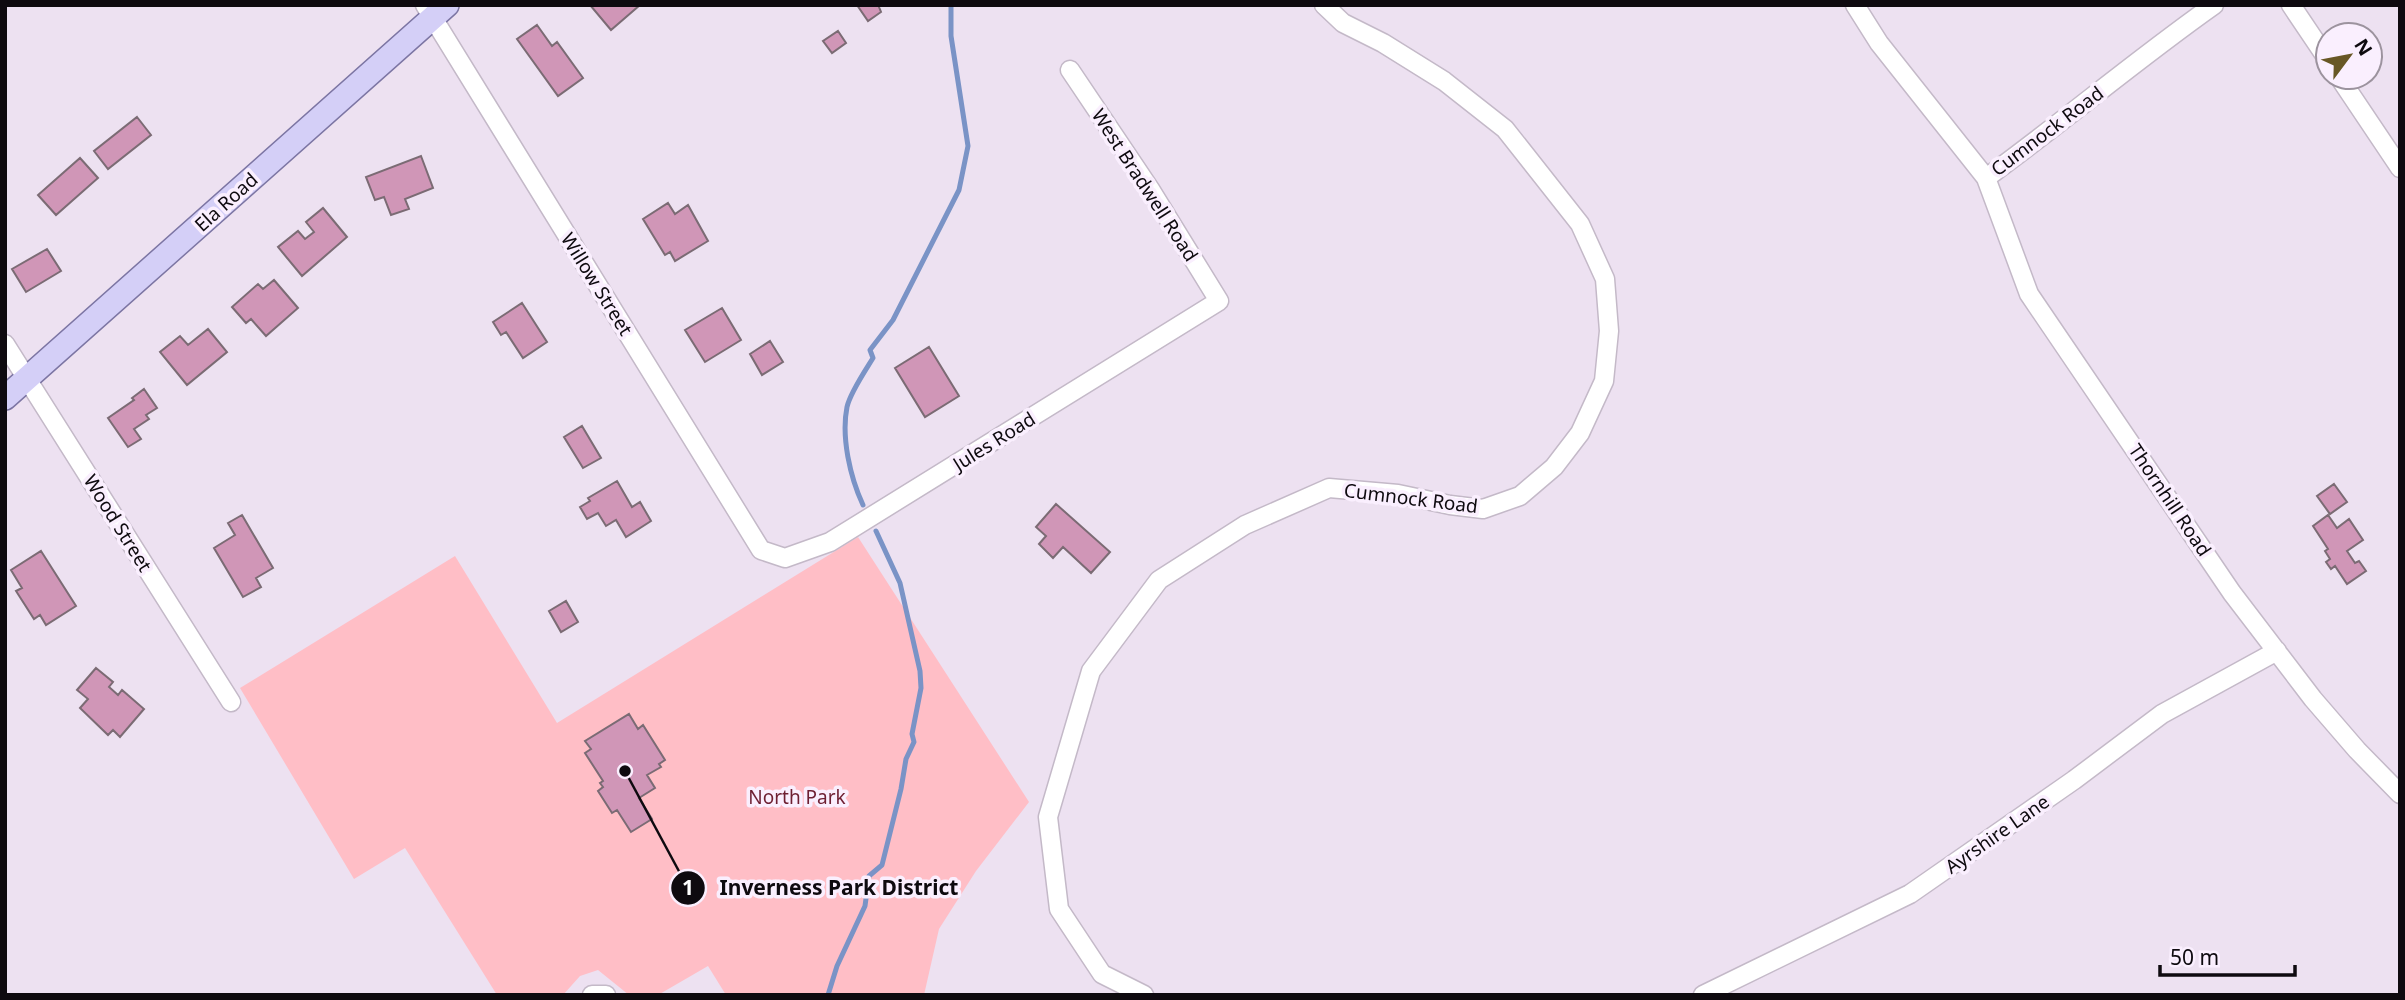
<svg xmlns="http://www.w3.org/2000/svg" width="2405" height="1000" font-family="'Noto Sans',sans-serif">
  <rect width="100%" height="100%" fill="#ede1f1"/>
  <!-- green -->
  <path fill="#ffbec6" d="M858 537 1029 802 976 871 939 929 924 995H726L708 966 658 995H629L598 970 580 976 563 995H497L405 848 354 879 240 688 455 556 557 723Z"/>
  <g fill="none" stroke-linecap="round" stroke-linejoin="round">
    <!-- stream -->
    <path stroke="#7a93c6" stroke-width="5" d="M863 505C850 477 841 437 847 407 850 393 865 371 873 358L870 350 893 320 959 190 968 146 951 36V5
      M828 995 837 966 865 906 869 876 882 865 901 789 906 759 914 742 912 734 921 688 920 671 900 583 876 531"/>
  </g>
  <!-- building -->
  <path fill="#d096b7" stroke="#7b6b74" stroke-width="2" d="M590 5H640L611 30Z
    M857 5H881L879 7 881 12 868 21Z
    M537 25 552 46 557 42 583 78 558 96 517 39Z
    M838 31 846 43 832 53 823 41Z
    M137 117 151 135 108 169 94 151Z
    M421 156 433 188 405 199 409 209 391 215 384 197 375 200 366 177Z
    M80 158 98 178 56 215 38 195Z
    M668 203 675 214 688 205 708 241 675 261 670 252 665 255 643 219Z
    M323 208 347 237 302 276 278 247 298 231 305 239 314 232 306 222Z
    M47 249 61 271 26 292 12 269Z
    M274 280 298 308 266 336 251 319 246 323 232 307 258 284 263 289Z
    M522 303 547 342 523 358 506 332 501 335 493 322Z
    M722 308 741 340 705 362 685 330Z
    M208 329 227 352 187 385 160 352 180 336 188 345Z
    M770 341 783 362 762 375 750 354Z
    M929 347 959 396 925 417 895 368Z
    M144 389 157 408 146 415 149 419 134 429 141 439 128 447 108 418 134 400 132 398Z
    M582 426 601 458 583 468 564 437Z
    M617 481 632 507 640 502 651 521 626 537 616 520 606 526 598 513 587 519 580 507 590 501 588 498Z
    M2334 484 2347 502 2330 514 2317 496Z
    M1056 504 1110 552 1091 573 1063 547 1053 558 1039 544 1046 536 1036 527Z
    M242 515 273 568 256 578 261 587 243 597 214 548 235 535 228 523Z
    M2328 515 2337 528 2349 519 2363 540 2347 551 2355 563 2359 561 2366 571 2347 584 2335 566 2331 569 2326 562 2330 559 2325 551 2328 549 2313 526Z
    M41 551 76 606 46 625 40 615 34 619 16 591 22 588 11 570Z
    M566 601 578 622 561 632 549 611Z
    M96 668 113 682 109 687 118 695 122 690 144 709 120 737 113 730 108 735 80 708 88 699 77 690Z
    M629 714 638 729 643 725 665 760 659 764 661 767 647 775 655 788 639 798 652 819 631 832 617 810 612 813 598 791 603 787 600 783 603 781 585 753 591 749 585 741Z"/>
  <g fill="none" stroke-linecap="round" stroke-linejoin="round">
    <!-- minor casing -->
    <g stroke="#c4b9c8" stroke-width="21">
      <path id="minor" d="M425 5 761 550 785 558 830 542 1219 301 1150 189 1070 70
        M1855 5 1879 43 1986 178 2029 294 2232 593 2313 699 2357 750 2400 794
        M2291 5 2328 60
        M2339 77 2400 168
        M1986 178C2063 122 2136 60 2214 5
        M5 344 231 702
        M592 995H606
        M1144 995 1102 974 1059 909 1048 817 1091 671 1159 580 1245 525 1329 488 1398 494 1450 505 1483 509 1520 496 1554 467 1580 433 1604 381 1609 331 1605 279 1580 224 1505 129 1444 81 1383 43 1343 23 1324 5
        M1703 995 1910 894 2074 780 2162 714 2277 651"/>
    </g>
    <!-- major casing -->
    <g stroke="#7c75a3" stroke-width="26">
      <path id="major" d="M5 398 447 5"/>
    </g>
    <!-- minor -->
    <use href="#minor" stroke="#fff" stroke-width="18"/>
    <!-- major -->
    <use href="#major" stroke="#d4cff7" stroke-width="23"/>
  </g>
  <g text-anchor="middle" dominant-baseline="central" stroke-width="7" stroke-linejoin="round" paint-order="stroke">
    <!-- street labels -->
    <g font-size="19" fill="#0e0a0f" stroke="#faeffe">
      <text transform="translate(2047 131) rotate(-37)">Cumnock Road</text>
      <text transform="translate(1145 185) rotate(57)">West Bradwell Road</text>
      <text transform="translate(226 202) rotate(-42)">Ela Road</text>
      <text transform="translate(597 284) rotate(58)">Willow Street</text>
      <text transform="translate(994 441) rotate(-32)">Jules Road</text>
      <text transform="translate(1411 498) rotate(7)">Cumnock Road</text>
      <text transform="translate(2170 500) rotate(56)">Thornhill Road</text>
      <text transform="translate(118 523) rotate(58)">Wood Street</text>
      <text transform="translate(1997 834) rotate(-35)">Ayrshire Lane</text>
    </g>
    <!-- park labels -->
    <g font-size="19" fill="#6e1f32" stroke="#faeffe">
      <text x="797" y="797">North Park</text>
    </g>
  </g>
  <!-- callouts -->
  <path fill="none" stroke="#0e0a0f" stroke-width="2.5" d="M625 771L688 888"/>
  <g fill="#0e0a0f" stroke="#faeffe" stroke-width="2.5">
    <circle cx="625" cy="771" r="7"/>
    <circle cx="688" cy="888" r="18"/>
  </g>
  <g font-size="21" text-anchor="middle" font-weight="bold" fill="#fff">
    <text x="688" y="895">1</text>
  </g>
  <g font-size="21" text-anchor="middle" font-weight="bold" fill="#0e0a0f" stroke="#faeffe" stroke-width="7" stroke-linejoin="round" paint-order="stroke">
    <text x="839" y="895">Inverness Park District</text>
  </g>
  <!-- border -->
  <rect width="2405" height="1000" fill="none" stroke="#0e0a0f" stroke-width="14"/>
  <!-- north arrow -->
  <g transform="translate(2349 56) rotate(58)"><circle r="33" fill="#faeffe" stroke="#9c939e" stroke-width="2"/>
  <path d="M0-5L12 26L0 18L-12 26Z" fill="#685725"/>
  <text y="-10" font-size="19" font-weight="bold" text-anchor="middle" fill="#0e0a0f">N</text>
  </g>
  <!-- scale -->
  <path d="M2160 965v10h135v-10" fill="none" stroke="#0e0a0f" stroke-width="3.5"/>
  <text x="2170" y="965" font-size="21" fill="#0e0a0f" stroke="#faeffe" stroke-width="5" paint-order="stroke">50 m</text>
</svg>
